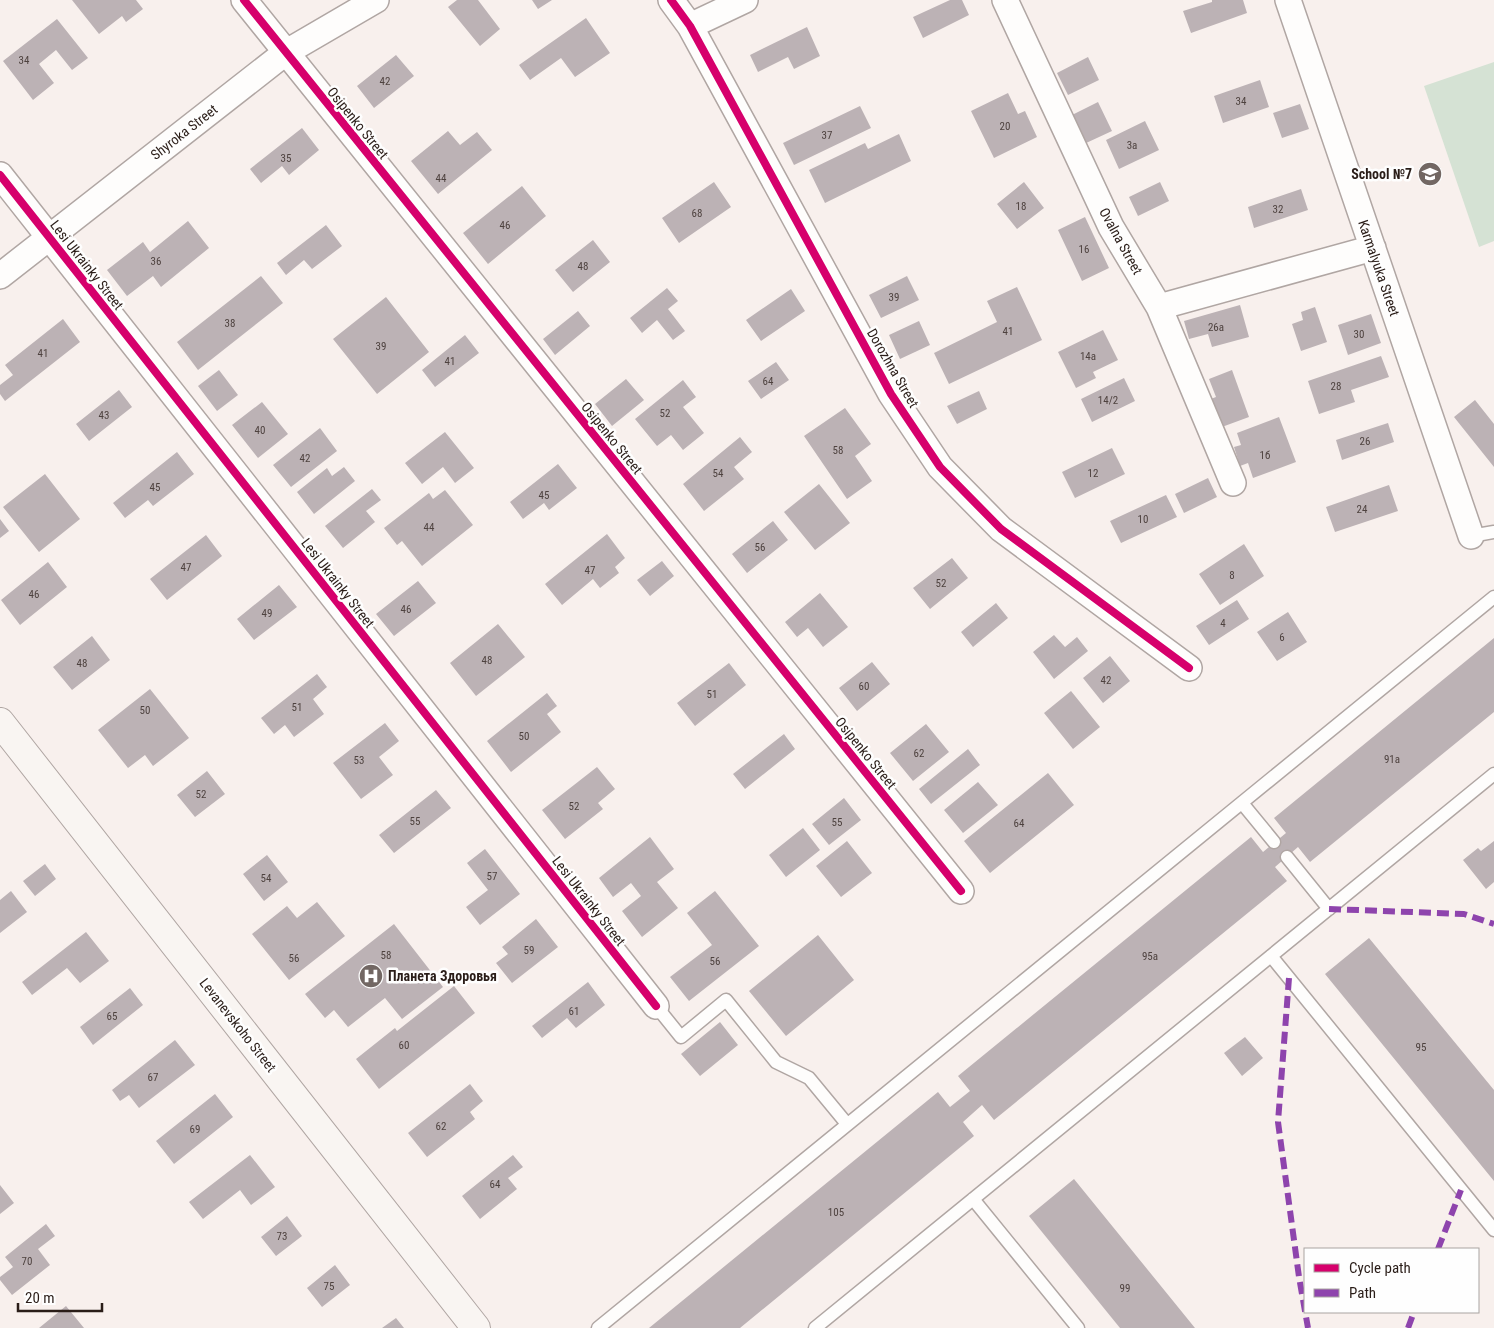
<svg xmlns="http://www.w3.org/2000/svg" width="1494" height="1328" font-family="'Roboto Condensed',sans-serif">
  <rect width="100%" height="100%" fill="#f8f0ed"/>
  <!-- green -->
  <path fill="#d5e2d4" d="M1494 62V241L1479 247 1424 86Z"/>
  <!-- building -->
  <path fill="#bcb2b5" d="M72 0H136L143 9 126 22 122 16 99 34Z
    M457 0H478L500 29 480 46 448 7Z
    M532 0H552L538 9Z
    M950 0H962L969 15 923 38 913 17Z
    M1212 0H1243L1247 13 1191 33 1183 11 1212 2Z
    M586 18 610 53 575 77 561 58 530 80 519 65Z
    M57 19 88 58 72 70 56 50 39 64 54 83 33 100 3 61Z
    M807 27 820 56 794 69 788 57 758 72 750 55Z
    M396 55 414 76 374 108 357 86Z
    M1088 57 1099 80 1068 95 1057 73Z
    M1260 80 1269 107 1223 123 1214 96Z
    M1008 93 1018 114 1025 111 1037 137 994 158 971 111Z
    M1098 102 1112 131 1084 144 1070 116Z
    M1300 104 1309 129 1282 138 1273 113Z
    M860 106 871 128 794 165 783 143Z
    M1145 121 1159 150 1119 169 1106 140Z
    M302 128 319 150 289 175 282 166 261 183 250 169Z
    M448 131 460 145 477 132 492 150 438 194 411 161Z
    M899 134 911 161 825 203 809 170 865 143 868 149Z
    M714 182 731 207 679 243 662 218Z
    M1024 182 1044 208 1017 229 997 204Z
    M1160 182 1169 201 1138 216 1129 197Z
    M522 186 546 216 488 264 463 233Z
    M1301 189 1308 210 1254 228 1248 207Z
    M1085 217 1109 268 1082 281 1058 230Z
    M188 221 209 248 161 287 153 276 127 296 107 270 143 242 150 252Z
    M326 225 342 246 312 269 304 260 286 275 277 263Z
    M593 240 610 262 573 292 555 270Z
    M261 276 283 303 198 370 177 342Z
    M907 276 919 300 881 318 869 295Z
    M1017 287 1042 340 949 384 934 353 997 322 987 301Z
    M667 288 678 301 668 309 685 331 673 340 657 320 642 333 630 318Z
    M791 289 805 311 761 341 746 320Z
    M386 297 429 352 377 394 333 339Z
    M1240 305 1249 337 1212 347 1208 334 1189 339 1184 321Z
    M1315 307 1327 342 1301 351 1292 324 1303 320 1301 312Z
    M578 311 590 326 555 355 543 339Z
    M1371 314 1381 343 1348 355 1338 325Z
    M63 319 80 342 5 401 0 394V385L13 375 5 365Z
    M919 321 930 345 900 359 889 335Z
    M1103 330 1118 360 1093 372 1096 378 1076 388 1058 352Z
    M465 335 479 353 435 387 422 370Z
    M1381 356 1389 377 1351 390 1355 402 1319 414 1308 381Z
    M776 362 789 380 761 399 748 381Z
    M219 370 238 395 217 411 198 386Z
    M1232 370 1249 417 1211 431 1200 403 1216 397 1209 379Z
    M1124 378 1135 401 1092 422 1081 399Z
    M626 379 644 400 612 426 595 404Z
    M683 380 696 397 683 407 704 433 683 450 671 435 657 446 635 419Z
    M119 390 132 407 89 441 76 424Z
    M979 391 987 409 957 424 947 406Z
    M1475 400 1494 424V467L1454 417Z
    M262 402 288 434 258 458 232 425Z
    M845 408 871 444 855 456 872 481 847 499 804 436Z
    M1279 417 1296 462 1253 478 1248 463 1240 466 1234 447 1241 445 1237 433Z
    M1388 423 1394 442 1342 460 1336 440Z
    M320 428 337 451 291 487 273 465Z
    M445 432 474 468 455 483 443 467 422 484 405 463Z
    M740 437 752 452 734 467 744 479 704 511 683 484Z
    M1112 448 1125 474 1075 498 1062 472Z
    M177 452 194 474 153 506 148 500 125 518 113 503Z
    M558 464 577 488 549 510 544 503 523 519 510 502Z
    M344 467 355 481 314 514 297 492 327 468 332 476Z
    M45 474 80 519 39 552 3 507Z
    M1208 478 1217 497 1184 513 1175 494Z
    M819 484 850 523 815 550 784 512Z
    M1389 485 1398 511 1335 532 1326 507Z
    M372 489 381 500 366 511 375 522 343 548 325 526Z
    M445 490 473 525 422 566 402 541 397 545 384 528 429 493 433 499Z
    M1166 495 1177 517 1121 543 1110 521Z
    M0 519 9 531 0 538Z
    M773 521 788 540 747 573 732 554Z
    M607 534 625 558 615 567 619 573 600 588 593 579 562 605 545 584Z
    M206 535 222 556 167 600 150 579Z
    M1244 544 1264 576 1220 605 1199 574Z
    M952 558 968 578 930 609 913 588Z
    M662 561 674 576 650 596 637 580Z
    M48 562 67 587 20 625 1 600Z
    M418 581 436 603 394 636 376 614Z
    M279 585 297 607 254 640 237 619Z
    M820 593 848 627 823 647 808 628 797 637 785 622Z
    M1237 600 1249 619 1209 645 1196 626Z
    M996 603 1008 618 973 647 961 632Z
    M1288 612 1307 642 1277 661 1257 632Z
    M498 624 525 657 476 696 450 663Z
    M1054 635 1065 647 1077 637 1088 651 1054 679 1033 652Z
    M92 636 110 660 72 690 53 667Z
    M1494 638V712L1310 862 1298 847 1275 867 1287 881 994 1120 982 1105 963 1122 974 1136 740 1328H649L938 1092 950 1107 970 1091 958 1076 1251 837 1263 852 1286 833 1274 818Z
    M1110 656 1130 681 1103 703 1083 678Z
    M872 662 890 684 857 711 839 688Z
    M729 663 746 685 695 726 677 703Z
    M317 674 327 687 313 699 324 714 294 737 285 725 274 734 261 718Z
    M150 689 189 738 153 766 145 755 128 768 98 730Z
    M1071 691 1100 727 1073 749 1044 713Z
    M547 693 557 706 547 714 561 732 511 772 487 741Z
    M385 723 399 741 379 757 393 775 361 799 333 763Z
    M926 724 949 752 913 781 890 753Z
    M784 734 795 749 745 789 733 774Z
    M968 749 980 765 931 804 919 789Z
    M597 767 615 789 598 803 603 809 565 839 542 810Z
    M207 771 225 794 195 817 177 795Z
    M1048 773 1074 805 990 873 964 841Z
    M978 782 998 805 963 833 944 810Z
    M436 790 451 808 394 853 379 835Z
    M844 798 861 820 829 845 812 824Z
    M803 828 820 850 786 877 769 855Z
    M650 837 674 869 657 882 678 908 642 937 622 911 641 896 631 883 613 897 599 878Z
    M847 841 872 873 841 897 816 866Z
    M1494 841V882L1486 889 1463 860 1478 848 1481 851Z
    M485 849 520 894 480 925 466 907 488 890 467 863Z
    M267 855 288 882 264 901 243 874Z
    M45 864 56 879 35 896 23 881Z
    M11 891 27 912 0 933V900Z
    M715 891 759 946 689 1001 670 977 712 945 687 913Z
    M317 902 345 936 289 980 252 934 287 906 297 918Z
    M536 919 558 947 512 983 496 963 508 954 502 947Z
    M394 924 443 987 402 1019 385 998 348 1027 334 1010 325 1018 305 994Z
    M86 932 109 961 80 983 67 968 32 995 22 982Z
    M818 935 854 980 786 1036 749 991Z
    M1369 938 1494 1090V1181L1325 974Z
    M588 982 605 1005 576 1028 567 1018 542 1038 532 1026Z
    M454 986 475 1013 379 1089 356 1059 395 1028 397 1031Z
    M130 988 143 1005 93 1045 80 1027Z
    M720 1022 738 1045 700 1076 681 1054Z
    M1245 1037 1263 1058 1242 1076 1224 1053Z
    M175 1040 195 1065 139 1108 129 1095 120 1101 112 1090Z
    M470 1084 483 1101 470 1112 475 1119 427 1157 408 1133Z
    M215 1094 233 1117 174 1164 156 1141Z
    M250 1155 275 1187 251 1205 240 1190 203 1219 189 1202Z
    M513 1155 523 1167 508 1178 517 1189 480 1219 462 1196Z
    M1074 1179 1195 1328H1120L1029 1216Z
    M0 1185 14 1203 0 1214Z
    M287 1216 302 1236 276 1256 261 1237Z
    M46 1224 55 1236 38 1249 50 1265 12 1295 0 1280V1277L13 1267 5 1257Z
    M335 1265 350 1285 322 1307 307 1288Z
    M66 1306 84 1328H39Z
    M396 1318 404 1328H382Z"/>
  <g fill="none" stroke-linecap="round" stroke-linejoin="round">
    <!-- lane casing -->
    <g stroke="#b0a6a3" stroke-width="15">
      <path id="lane" d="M1471 536 1494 532
        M1242 803 1274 842
        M1287 857 1329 909
        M1271 956 1494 1230
        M656 1006 681 1037 726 1000 776 1062 809 1078 847 1124
        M973 1199 1078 1328
        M598 1328 1494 597
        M815 1328 1494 774"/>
    </g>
    <!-- street casing -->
    <g stroke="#b0a6a3" stroke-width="28">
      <path id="street" d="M244 0 961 891
        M671 0 690 26 891 394 940 467 1001 529 1189 668
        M1005 0 1111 227 1159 307 1233 483
        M1288 0 1471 536
        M690 26 745 0
        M0 175 656 1006
        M0 276 285 53 376 0
        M1159 307 1373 248"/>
    </g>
    <!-- secondary casing -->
    <g stroke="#b0a6a3" stroke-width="30">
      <path id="secondary" d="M0 722 476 1328"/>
    </g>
    <!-- lane -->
    <use href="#lane" stroke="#fefdfc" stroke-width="12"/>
    <!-- street -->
    <use href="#street" stroke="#fefdfc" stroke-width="25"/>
    <!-- secondary -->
    <use href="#secondary" stroke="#f9f5f2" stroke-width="28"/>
    <!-- quiet -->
    <path stroke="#8e44ad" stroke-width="6" stroke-dasharray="12 6" stroke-linecap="butt" d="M1329 909 1464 914 1494 924
      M1289 978 1278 1122 1299 1277 1308 1328
      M1438 1249 1461 1190
      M1408 1328 1414 1312"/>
    <!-- cycleway casing -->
    <g stroke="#fefefe" stroke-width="11">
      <path id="cycleway" d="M244 0 961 891
        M671 0 690 26 891 394 940 467 1001 529 1189 668
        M0 175 656 1006"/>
    </g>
    <!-- cycleway -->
    <use href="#cycleway" stroke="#d6006c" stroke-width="8"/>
  </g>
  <!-- icons -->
  <defs>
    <g id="school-disc" transform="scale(1.25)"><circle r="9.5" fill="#726763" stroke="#fefefe"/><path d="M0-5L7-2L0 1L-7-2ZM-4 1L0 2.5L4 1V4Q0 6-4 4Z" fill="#fff"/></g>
    <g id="hospital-disc" transform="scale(1.25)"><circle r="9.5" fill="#726763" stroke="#fefefe"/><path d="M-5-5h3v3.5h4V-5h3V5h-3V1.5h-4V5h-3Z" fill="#fff"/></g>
  </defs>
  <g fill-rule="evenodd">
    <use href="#school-disc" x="1430" y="174"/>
    <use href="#hospital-disc" x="371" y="976"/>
  </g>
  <g text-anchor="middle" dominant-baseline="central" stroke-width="5" stroke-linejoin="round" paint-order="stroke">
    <!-- number labels -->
    <g font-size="11" fill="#4e423f">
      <text x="24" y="60">34</text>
      <text x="385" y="81">42</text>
      <text x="1241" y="101">34</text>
      <text x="1005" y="126">20</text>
      <text x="827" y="135">37</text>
      <text x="1132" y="145">3а</text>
      <text x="286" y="158">35</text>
      <text x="441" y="178">44</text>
      <text x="1021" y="206">18</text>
      <text x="1278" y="209">32</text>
      <text x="697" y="213">68</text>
      <text x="505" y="225">46</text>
      <text x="1084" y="249">16</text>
      <text x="156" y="261">36</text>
      <text x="583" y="266">48</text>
      <text x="894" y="297">39</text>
      <text x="230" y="323">38</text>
      <text x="1216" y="327">26а</text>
      <text x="1008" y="331">41</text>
      <text x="1359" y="334">30</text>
      <text x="381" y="346">39</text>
      <text x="43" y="353">41</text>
      <text x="1088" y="356">14а</text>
      <text x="450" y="361">41</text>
      <text x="768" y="381">64</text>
      <text x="1336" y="386">28</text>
      <text x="1108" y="400">14/2</text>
      <text x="665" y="413">52</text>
      <text x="104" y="415">43</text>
      <text x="260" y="430">40</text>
      <text x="1365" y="441">26</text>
      <text x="838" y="450">58</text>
      <text x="1265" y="455">1б</text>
      <text x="305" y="458">42</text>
      <text x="718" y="473">54</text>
      <text x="1093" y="473">12</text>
      <text x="155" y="487">45</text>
      <text x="544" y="495">45</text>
      <text x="1362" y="509">24</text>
      <text x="1143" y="519">10</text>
      <text x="429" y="527">44</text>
      <text x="760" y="547">56</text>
      <text x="186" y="567">47</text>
      <text x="590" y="570">47</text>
      <text x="1232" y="575">8</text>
      <text x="941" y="583">52</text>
      <text x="34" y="594">46</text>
      <text x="406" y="609">46</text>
      <text x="267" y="613">49</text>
      <text x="1223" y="623">4</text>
      <text x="1282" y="637">6</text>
      <text x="487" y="660">48</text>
      <text x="82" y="663">48</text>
      <text x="1106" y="680">42</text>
      <text x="864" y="686">60</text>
      <text x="712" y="694">51</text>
      <text x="297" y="707">51</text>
      <text x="145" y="710">50</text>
      <text x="524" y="736">50</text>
      <text x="919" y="753">62</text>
      <text x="1392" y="759">91а</text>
      <text x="359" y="760">53</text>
      <text x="201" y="794">52</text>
      <text x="574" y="806">52</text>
      <text x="415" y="821">55</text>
      <text x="837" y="822">55</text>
      <text x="1019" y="823">64</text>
      <text x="492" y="876">57</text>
      <text x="266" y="878">54</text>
      <text x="529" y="950">59</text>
      <text x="386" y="955">58</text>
      <text x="1150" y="956">95а</text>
      <text x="294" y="958">56</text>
      <text x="715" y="961">56</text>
      <text x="574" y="1011">61</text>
      <text x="112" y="1016">65</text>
      <text x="404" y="1045">60</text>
      <text x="1421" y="1047">95</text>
      <text x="153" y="1077">67</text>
      <text x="441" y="1126">62</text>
      <text x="195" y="1129">69</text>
      <text x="495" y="1184">64</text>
      <text x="836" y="1212">105</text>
      <text x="282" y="1236">73</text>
      <text x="27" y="1261">70</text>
      <text x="329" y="1286">75</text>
      <text x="1125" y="1288">99</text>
    </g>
    <!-- street labels -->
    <g font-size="14" fill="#2a1d18" stroke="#fefefe">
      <text transform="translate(358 123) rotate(51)">Osipenko Street</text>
      <text transform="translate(184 132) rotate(-38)">Shyroka Street</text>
      <text transform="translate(1121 241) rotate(61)">Ovalna Street</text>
      <text transform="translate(87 265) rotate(52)">Lesi Ukrainky Street</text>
      <text transform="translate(1379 268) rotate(71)">Karmalyuka Street</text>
      <text transform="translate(893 368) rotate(60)">Dorozhna Street</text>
      <text transform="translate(612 438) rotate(51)">Osipenko Street</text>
      <text transform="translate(338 583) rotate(52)">Lesi Ukrainky Street</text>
      <text transform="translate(866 753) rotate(51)">Osipenko Street</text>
      <text transform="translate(589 901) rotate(52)">Lesi Ukrainky Street</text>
      <text transform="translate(238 1025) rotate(52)">Levanevskoho Street</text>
    </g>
    <!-- poi labels -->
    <g font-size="14" font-weight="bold" fill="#2a1d18" stroke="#fefefe" text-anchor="end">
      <text x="1412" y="174">School №7</text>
      <text x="388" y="976" text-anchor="start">Планета Здоровья</text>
    </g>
  </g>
  <!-- legend -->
  <rect x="1304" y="1248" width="175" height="65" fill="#fefefe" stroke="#a9a4a2"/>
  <rect x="1314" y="1264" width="25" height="8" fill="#d6006c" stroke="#a9a4a2"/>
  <text x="1349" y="1273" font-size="15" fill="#2a1d18">Cycle path</text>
  <rect x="1314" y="1289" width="25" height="8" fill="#8e44ad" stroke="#a9a4a2"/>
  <text x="1349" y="1298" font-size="15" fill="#2a1d18">Path</text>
  <!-- scale -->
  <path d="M18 1303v8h84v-8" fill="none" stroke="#2a1d18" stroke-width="2.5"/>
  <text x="25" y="1303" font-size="15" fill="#2a1d18" stroke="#fefefe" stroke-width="4" paint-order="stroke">20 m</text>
</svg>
